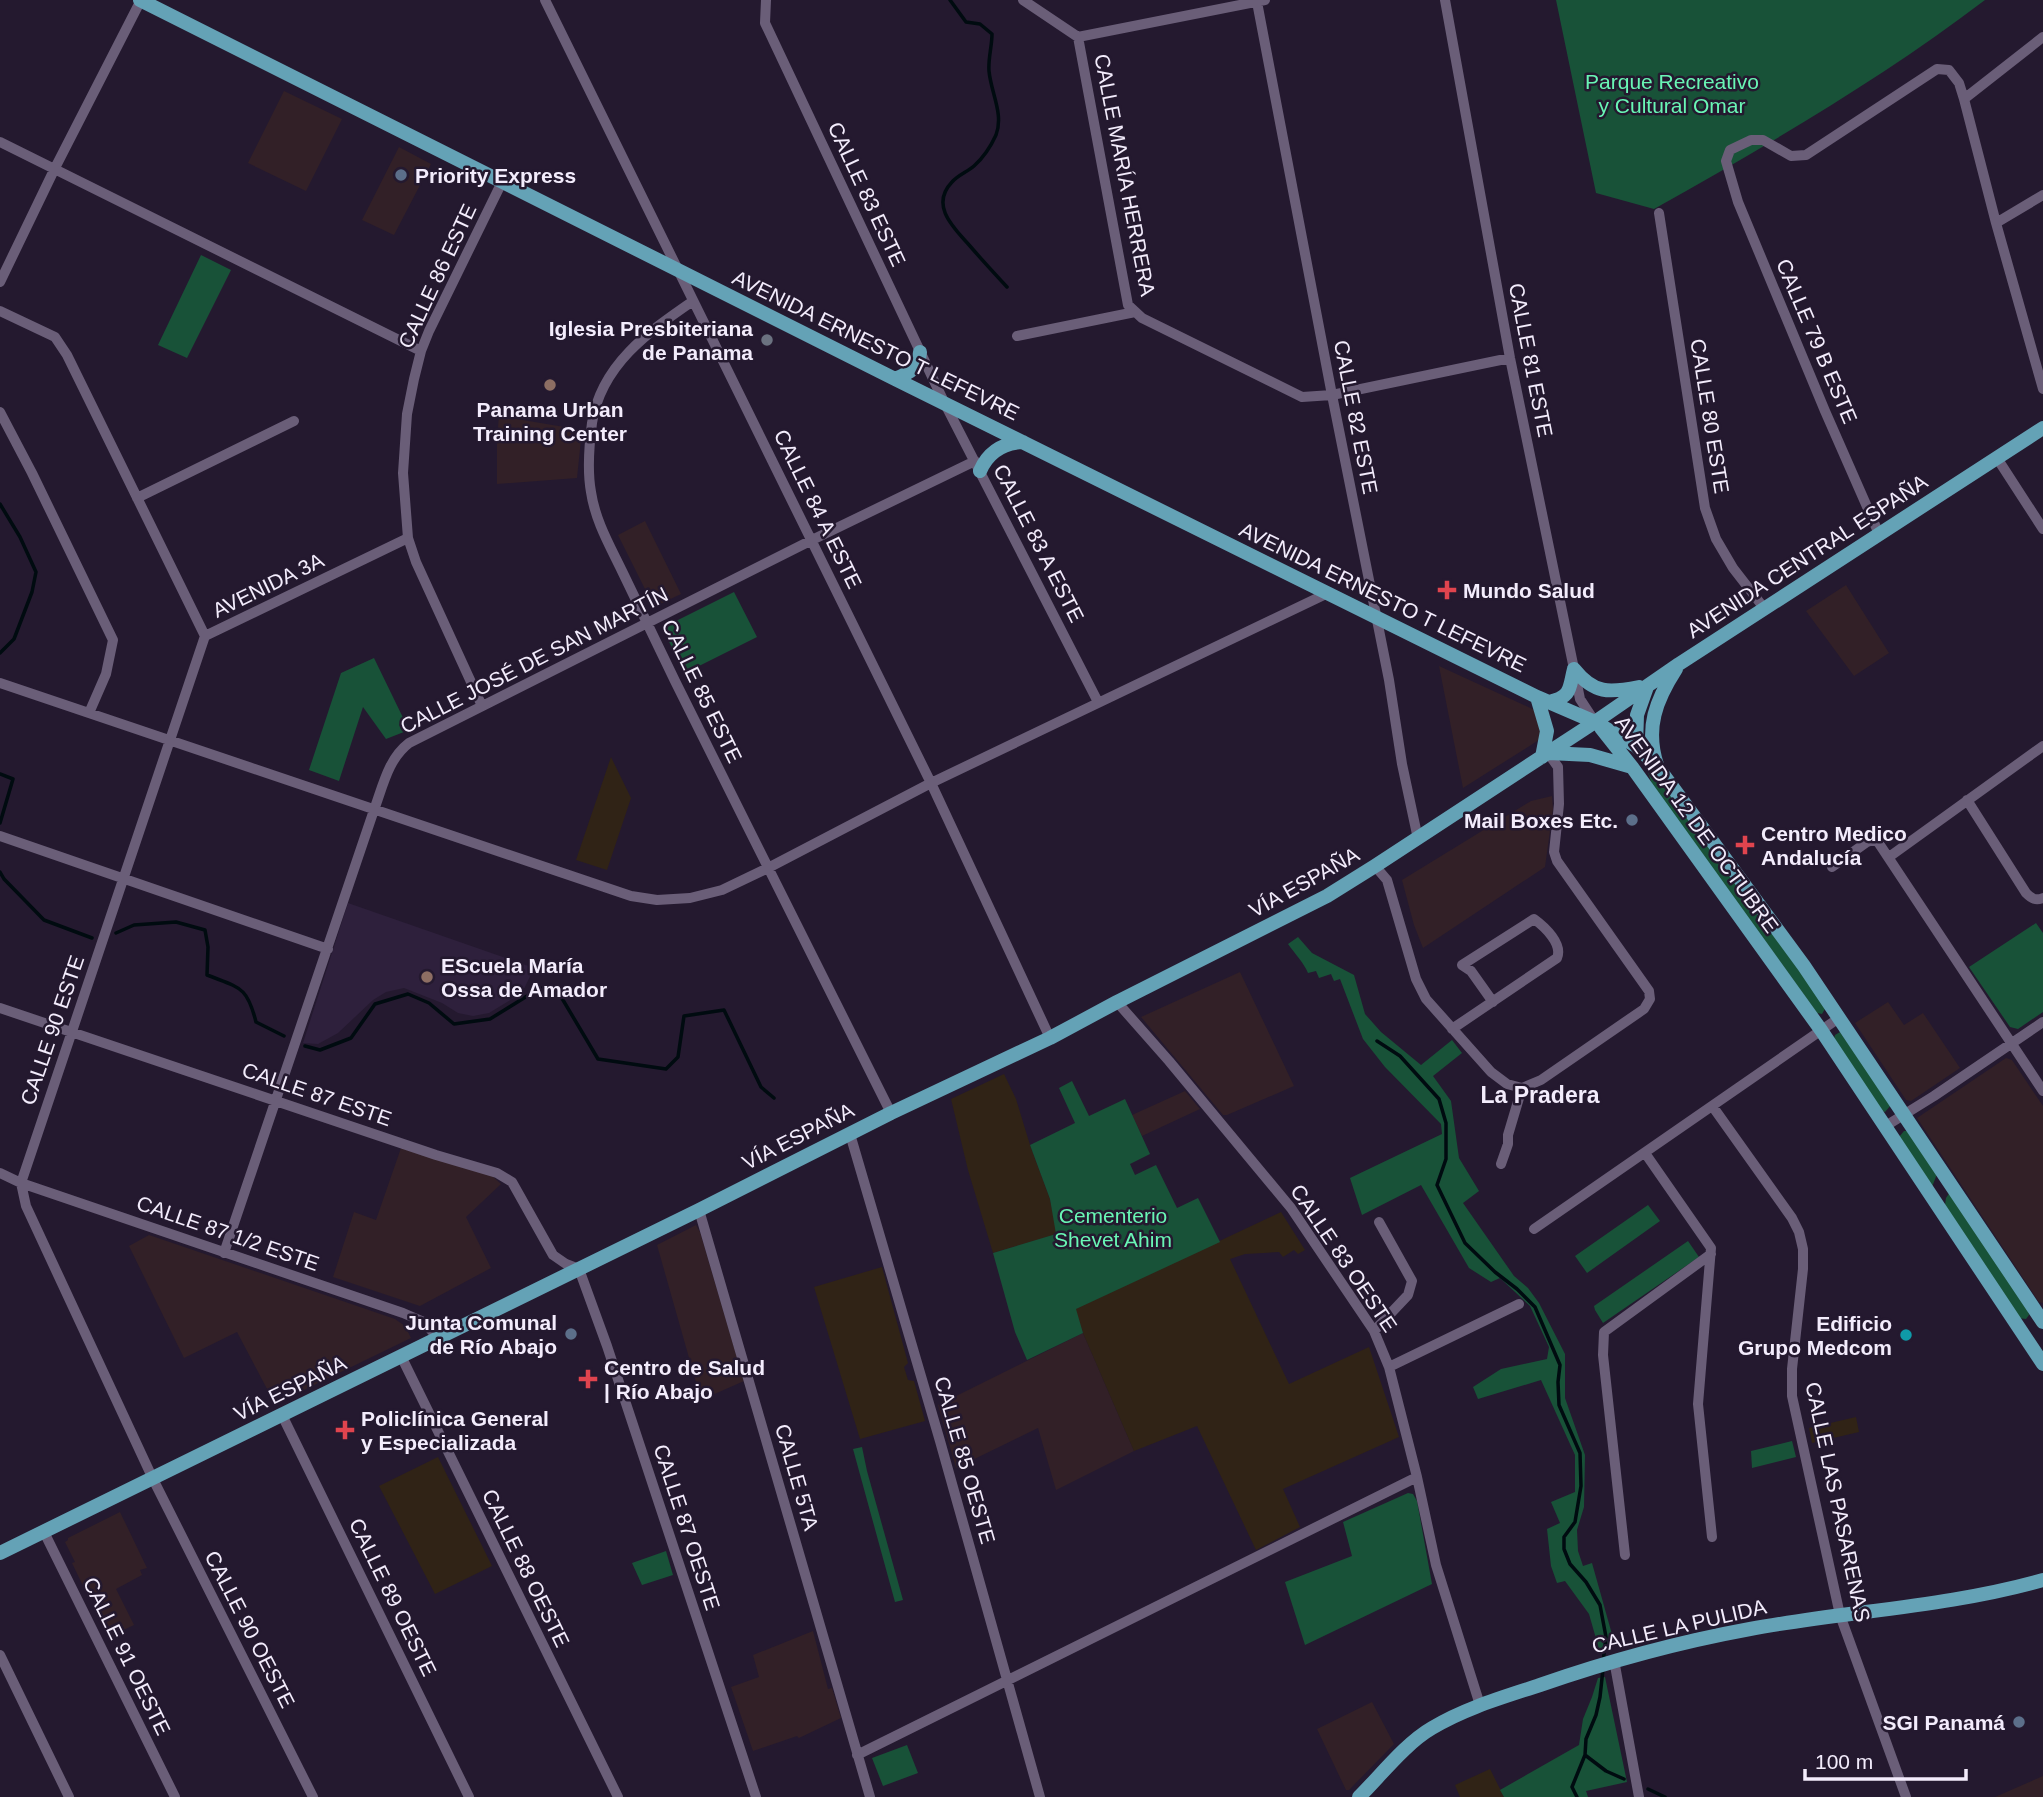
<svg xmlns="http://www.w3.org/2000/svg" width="2043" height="1797" font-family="Helvetica,sans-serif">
  <rect width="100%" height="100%" fill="#24192f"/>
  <!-- commercial -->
  <path fill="#322027" d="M284 91 342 119 306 191 248 163Z
    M399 147 431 164 394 235 362 220Z
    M499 416 582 430 577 478 497 484V438Z
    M645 521 681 594 654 607 618 535Z
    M1846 585 1889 653 1854 676 1806 611Z
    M1439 666 1537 711 1542 738 1463 788Z
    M1552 796 1553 809 1545 867 1423 948 1414 925 1402 880 1531 801Z
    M1240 972 1294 1086 1227 1115H1223L1141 1017Z
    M1888 1002 1904 1025 1923 1013 1960 1068 1911 1101 1906 1100 1855 1023Z
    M2006 1058 2012 1060 2043 1106V1303L2039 1302 1917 1118Z
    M1185 1091 1200 1109 1142 1136 1132 1115Z
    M401 1148 491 1175 501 1184 466 1217 491 1268 420 1306 333 1277 354 1212 376 1220Z
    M696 1225 700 1232 744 1381 701 1400 657 1245Z
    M149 1235 395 1319 405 1326 411 1338 275 1404 237 1332 184 1358 129 1246Z
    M1083 1333 1134 1451 1056 1490 1038 1428 956 1468 938 1405Z
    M120 1512 147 1568 140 1570 142 1575 116 1589 134 1625 111 1636 90 1592 87 1593 85 1590 72 1563 75 1562 65 1542 68 1540V1538Z
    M813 1631 828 1689 832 1688 841 1718 799 1738 797 1736 753 1751 731 1687 759 1677 753 1655Z
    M1372 1702 1394 1744 1349 1790H1346L1317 1729Z
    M2043 1776V1797H1995Z"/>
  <!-- industrial -->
  <path fill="#302316" d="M611 757 631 798 607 870 576 860Z
    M1004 1074 1016 1099 1030 1145 1050 1199 1057 1234 993 1253 968 1170 951 1099Z
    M1281 1212 1305 1250 1298 1254 1294 1250 1283 1257 1279 1252 1245 1254 1230 1259 1289 1384 1369 1347 1399 1437 1283 1489 1300 1527 1256 1550 1197 1426 1134 1451 1083 1333 1075 1309Z
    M882 1267 908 1363 904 1367 908 1380 914 1381 925 1421 860 1439 814 1287Z
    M1856 1417 1859 1432 1812 1443 1809 1428Z
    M438 1457 492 1566 435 1594 379 1486Z
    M1490 1769 1504 1797H1460L1455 1785Z"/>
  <!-- built -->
  <path fill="#2e203c" d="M348 903 534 968 522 993 489 1013 473 1016 458 1013 442 1003 404 988 386 992 373 1000 338 1033 318 1044 303 1043Z"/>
  <!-- green -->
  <path fill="#185238" d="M1556 0H1985C1881 79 1768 145 1654 209L1596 193Z
    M201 255 231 270 187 358 158 345Z
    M734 592 757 637 685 673 662 628Z
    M374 658 409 730 386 739 363 707 339 781 309 770 341 673Z
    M1650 767 1826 1007 1822 1014 1817 1013 1652 784 1647 770Z
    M2036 923 2043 933V1012L2018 1029 2010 1027 1969 967Z
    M1298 937 1312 953 1354 975 1365 1014 1381 1032 1421 1065 1452 1040 1462 1053 1433 1076 1451 1101 1459 1158 1479 1191 1463 1203 1514 1276 1528 1288 1539 1303 1565 1354V1398L1585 1455 1584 1507 1577 1530 1578 1551 1583 1566 1592 1563 1615 1645 1599 1649 1589 1614 1565 1581 1557 1583 1551 1566 1547 1529 1560 1523 1551 1502 1575 1492V1455L1541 1380 1478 1399 1473 1387 1501 1369 1547 1359 1549 1347 1530 1306 1500 1278 1491 1282 1469 1268 1421 1185 1362 1215 1350 1178 1442 1134 1441 1124 1385 1067 1363 1039 1340 979 1334 981 1331 974 1319 978 1316 971 1308 973C1304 963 1295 954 1288 944Z
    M1840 1032 1891 1105 1885 1112 1882 1111 1834 1039 1835 1035Z
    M1072 1081 1089 1116 1125 1099 1150 1154 1130 1164 1135 1175 1156 1165 1177 1208 1198 1198 1220 1242 1076 1309 1083 1333 1027 1360 1015 1332 993 1253 1056 1234 1050 1199 1030 1145 1075 1123 1059 1088Z
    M1904 1131H1907L1937 1174 1932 1187 1899 1137Z
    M1950 1192 2028 1311 2029 1315 2026 1319 2018 1318 1945 1205 1946 1198Z
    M1648 1205 1660 1221 1587 1273 1575 1256Z
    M1688 1241 1699 1257 1603 1323 1595 1310 1594 1306Z
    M1792 1441 1796 1457 1752 1468 1751 1451Z
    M862 1447 867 1471 903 1600 895 1602 853 1449Z
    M1408 1493 1413 1494 1417 1501 1432 1584 1305 1645 1285 1582 1352 1556 1343 1522Z
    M666 1551 673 1575 642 1585 632 1563Z
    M1605 1677 1627 1782 1586 1791 1588 1797H1504L1500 1790 1579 1745 1583 1719 1592 1697 1598 1678Z
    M907 1745 918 1773 883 1786 872 1758Z"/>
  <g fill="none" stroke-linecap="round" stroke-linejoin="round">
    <!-- stream -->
    <path stroke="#000b10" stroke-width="3.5" d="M950 0 966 22 980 24 992 34C992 46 988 59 989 71 991 93 1004 114 996 135 991 146 983 158 974 166 967 172 958 175 952 182 929 206 955 229 970 246 982 260 994 273 1007 287
      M0 504 20 537 36 572 32 592 14 639 0 653
      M0 774 13 779 0 823
      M0 872 4 879 44 920 92 938
      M116 933 134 925 176 922 205 930 208 947 207 975C240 988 247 986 256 1022L284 1036
      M1377 1041 1400 1056 1439 1099 1446 1123V1159L1437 1185 1465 1243 1495 1272 1517 1289 1535 1307 1560 1365 1558 1382 1559 1405 1580 1453 1581 1486 1575 1522 1564 1537V1549L1570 1564 1586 1582 1600 1605 1606 1637 1603 1662
      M305 1046 320 1050 351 1038 375 1004 408 994 429 1003 454 1024 490 1019 540 988 560 995 598 1059 666 1069 678 1057 684 1016 724 1010 761 1087 774 1098
      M1585 1755 1606 1771 1624 1779
      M1648 1789 1665 1797
      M1577 1797 1572 1787 1585 1755 1586 1739 1596 1715 1600 1697 1603 1669"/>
    <!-- minor -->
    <path stroke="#6a5e78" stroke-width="10" d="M545 0 931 783 1050 1038
      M766 0 765 23 944 402 1098 702
      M1023 0 1078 37
      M1445 0 1510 358 1574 669 1580 699 1595 722
      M1257 2 1332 395 1389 680 1402 764 1418 839
      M1078 37 1128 305 1142 318 1302 397 1332 395 1510 358
      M1078 37 1265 0
      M1964 99 2043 37
      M0 142 421 351
      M1659 213 1705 508 1716 539 1733 568 1764 608
      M1996 223 2043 195
      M0 282 55 168 141 0
      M693 301C648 332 601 365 592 423 589 446 587 470 591 492 595 520 610 546 622 571 640 608 657 644 675 681 747 825 818 969 891 1113
      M0 311 55 337 67 355 205 636
      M1017 336 1135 312
      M0 412 32 473 113 640 106 674 89 713
      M1997 458 2043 529
      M137 498 294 421
      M1879 534 1825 411 1738 202 1726 161 1730 150 1751 140H1763L1791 156 1806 155 1937 69 1949 70 1959 83 1964 99 1996 223 2043 389
      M0 683 631 896 657 900 690 898 722 890 768 868 931 783 1328 593
      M482 706 416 562 408 538 403 473 407 414 414 379 421 351 429 331 502 182
      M1967 800 2026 893C2032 899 2036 901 2043 898
      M0 836 328 949
      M1889 857 2043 746
      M1375 866 1387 880 1416 979 1426 999 1491 1072 1507 1084 1522 1088
      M1832 867 1867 842 1873 840 1878 842 2043 1091
      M1117 1002 1169 1061 1291 1208 1374 1331 1389 1367 1417 1477 1436 1565 1480 1705
      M0 1008 436 1155 497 1173 512 1182 553 1255 566 1264 579 1269 607 1346 756 1797
      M1452 1029 1557 958C1563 944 1545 927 1534 919L1462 965 1471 971 1493 1002
      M1522 1088 1541 1080 1644 1009 1650 999 1649 991 1557 861 1554 852 1559 804 1558 767 1548 753
      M1713 1107 1792 1218 1799 1232 1803 1249V1269L1792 1369V1396L1840 1615 1906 1797
      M1884 1127 1934 1096 2043 1022
      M850 1134 940 1441 1040 1797
      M1645 1153 1711 1248 1698 1404 1712 1537
      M1501 1164 1508 1144V1135L1522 1088
      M0 1173 21 1183 403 1313 424 1322 438 1338
      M699 1210 870 1797
      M1534 1229 1839 1018
      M224 1253 374 810C383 786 388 759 409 743L812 540 975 461
      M1374 1331 1408 1295 1412 1281 1379 1222
      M401 1356 618 1797
      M1389 1367 1519 1304
      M282 1415 469 1797
      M44 1532 175 1797
      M1625 1555 1603 1355 1604 1332 1711 1254
      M0 1655 69 1797
      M1614 1660 1639 1797
      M857 1755 1417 1477
      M313 1797 153 1479 26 1206 21 1183 205 636 408 538"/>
    <!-- major -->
    <path stroke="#64a2b6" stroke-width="14" d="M140 0 895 379 1537 697 1595 722 1636 746 1657 766 1804 966 2043 1322
      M895 379C909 373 919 369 920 352
      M980 471C988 452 1003 443 1023 442
      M1574 669C1594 694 1609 693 1639 687
      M1537 697 1547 731 1542 757
      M1549 702C1572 697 1569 688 1574 669
      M1601 728 1632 767 1821 1030 2043 1364
      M1636 746 1637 715 1647 687
      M1549 753 1590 755 1632 767
      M1657 765C1645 728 1656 700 1676 669
      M0 1553 699 1210 891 1113 1050 1038 1117 1002 1327 896 1375 866 1595 722 1679 664 2043 428
      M1359 1797C1381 1775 1406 1743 1432 1728 1465 1708 1504 1697 1540 1685 1609 1661 1679 1642 1750 1629 1847 1611 1948 1607 2043 1580"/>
  </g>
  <!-- markers -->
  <g fill="#5c6f8a" stroke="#24192f" stroke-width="2.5">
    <circle cx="401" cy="175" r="7"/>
    <circle cx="1632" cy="820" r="7"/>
    <circle cx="571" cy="1334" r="7"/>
    <circle cx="2019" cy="1722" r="7"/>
  </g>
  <circle fill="#6b7280" stroke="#24192f" stroke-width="2.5" cx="767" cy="340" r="7"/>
  <g fill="#8d6e63" stroke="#24192f" stroke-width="2.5">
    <circle cx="550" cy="385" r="7"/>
    <circle cx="427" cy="977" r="7"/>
  </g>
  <g fill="#e0444e" stroke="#24192f" stroke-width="2.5">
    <path d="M1443.5 579.5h7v7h7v7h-7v7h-7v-7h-7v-7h7z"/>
    <path d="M1741.5 834.5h7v7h7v7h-7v7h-7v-7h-7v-7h7z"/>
    <path d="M584.5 1368.5h7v7h7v7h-7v7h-7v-7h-7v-7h7z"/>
    <path d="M341.5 1419.5h7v7h7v7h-7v7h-7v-7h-7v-7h7z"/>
  </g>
  <circle fill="#0f9aa8" stroke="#24192f" stroke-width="2.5" cx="1906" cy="1335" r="7"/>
  <g text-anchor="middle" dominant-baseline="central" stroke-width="5" stroke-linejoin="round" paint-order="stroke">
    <!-- park labels -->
    <g font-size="21" fill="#69f6b5" stroke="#24192f">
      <text x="1672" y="81">Parque Recreativo<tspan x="1672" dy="24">y Cultural Omar</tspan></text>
      <text x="1113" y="1215">Cementerio<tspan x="1113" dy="24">Shevet Ahim</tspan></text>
    </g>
    <!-- poi labels -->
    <g font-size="21" font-weight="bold" fill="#f3ecfc" stroke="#24192f" text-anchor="start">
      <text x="415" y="175">Priority Express</text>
      <text x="753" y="328" text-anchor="end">Iglesia Presbiteriana<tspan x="753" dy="24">de Panama</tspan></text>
      <text x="550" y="409" text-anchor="middle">Panama Urban<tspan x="550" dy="24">Training Center</tspan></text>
      <text x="1463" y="590">Mundo Salud</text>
      <text x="1618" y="820" text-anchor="end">Mail Boxes Etc.</text>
      <text x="1761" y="833">Centro Medico<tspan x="1761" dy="24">Andalucía</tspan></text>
      <text x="441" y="965">EScuela María<tspan x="441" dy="24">Ossa de Amador</tspan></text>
      <text x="557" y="1322" text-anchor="end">Junta Comunal<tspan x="557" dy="24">de Río Abajo</tspan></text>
      <text x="1892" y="1323" text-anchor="end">Edificio<tspan x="1892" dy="24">Grupo Medcom</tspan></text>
      <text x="604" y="1367">Centro de Salud<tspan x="604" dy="24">| Río Abajo</tspan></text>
      <text x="361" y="1418">Policlínica General<tspan x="361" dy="24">y Especializada</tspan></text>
      <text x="2005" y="1722" text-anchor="end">SGI Panamá</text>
    </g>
    <!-- street labels -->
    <g font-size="21" fill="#f3ecfc" stroke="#24192f">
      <text transform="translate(1125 175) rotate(79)">CALLE MARÍA HERRERA</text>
      <text transform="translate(867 194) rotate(65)">CALLE 83 ESTE</text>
      <text transform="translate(437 276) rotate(-65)">CALLE 86 ESTE</text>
      <text transform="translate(1817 341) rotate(67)">CALLE 79 B ESTE</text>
      <text transform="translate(876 345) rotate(26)">AVENIDA ERNESTO T LEFEVRE</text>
      <text transform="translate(1531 360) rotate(79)">CALLE 81 ESTE</text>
      <text transform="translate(1710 416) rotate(81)">CALLE 80 ESTE</text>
      <text transform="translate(1356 417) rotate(79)">CALLE 82 ESTE</text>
      <text transform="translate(818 509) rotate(64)">CALLE 84 A ESTE</text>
      <text transform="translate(1039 543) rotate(63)">CALLE 83 A ESTE</text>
      <text transform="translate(1807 556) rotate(-33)">AVENIDA CENTRAL ESPAÑA</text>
      <text transform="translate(268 585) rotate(-26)">AVENIDA 3A</text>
      <text transform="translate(1383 597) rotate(26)">AVENIDA ERNESTO T LEFEVRE</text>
      <text transform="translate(534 660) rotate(-27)">CALLE JOSÉ DE SAN MARTÍN</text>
      <text transform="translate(702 691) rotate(64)">CALLE 85 ESTE</text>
      <text transform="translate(1697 824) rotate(54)">AVENIDA 12 DE OCTUBRE</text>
      <text transform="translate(1304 882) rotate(-29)">VÍA ESPAÑA</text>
      <text transform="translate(52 1030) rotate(-71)">CALLE 90 ESTE</text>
      <text transform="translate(317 1094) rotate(19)">CALLE 87 ESTE</text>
      <text transform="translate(798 1136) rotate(-27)">VÍA ESPAÑA</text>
      <text transform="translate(228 1233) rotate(19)">CALLE 87 1/2 ESTE</text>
      <text transform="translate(1344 1258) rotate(56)">CALLE 83 OESTE</text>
      <text transform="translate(290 1388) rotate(-26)">VÍA ESPAÑA</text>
      <text transform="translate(965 1460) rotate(74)">CALLE 85 OESTE</text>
      <text transform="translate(797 1477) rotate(74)">CALLE 5TA</text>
      <text transform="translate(1838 1502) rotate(78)">CALLE LAS PASARENAS</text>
      <text transform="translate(687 1527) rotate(72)">CALLE 87 OESTE</text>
      <text transform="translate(526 1568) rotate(64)">CALLE 88 OESTE</text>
      <text transform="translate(393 1597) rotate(64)">CALLE 89 OESTE</text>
      <text transform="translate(1679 1626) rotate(-13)">CALLE LA PULIDA</text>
      <text transform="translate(250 1629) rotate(63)">CALLE 90 OESTE</text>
      <text transform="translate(127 1656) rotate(64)">CALLE 91 OESTE</text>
    </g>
    <!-- neighbourhood labels -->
    <g font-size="23" font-weight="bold" fill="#f3ecfc" stroke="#24192f">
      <text x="1540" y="1095">La Pradera</text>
    </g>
  </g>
  <!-- scale -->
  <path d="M1805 1769v10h161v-10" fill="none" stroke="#f3ecfc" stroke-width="3.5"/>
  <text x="1815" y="1769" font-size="21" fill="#f3ecfc" stroke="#24192f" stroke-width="5" paint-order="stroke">100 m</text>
</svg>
